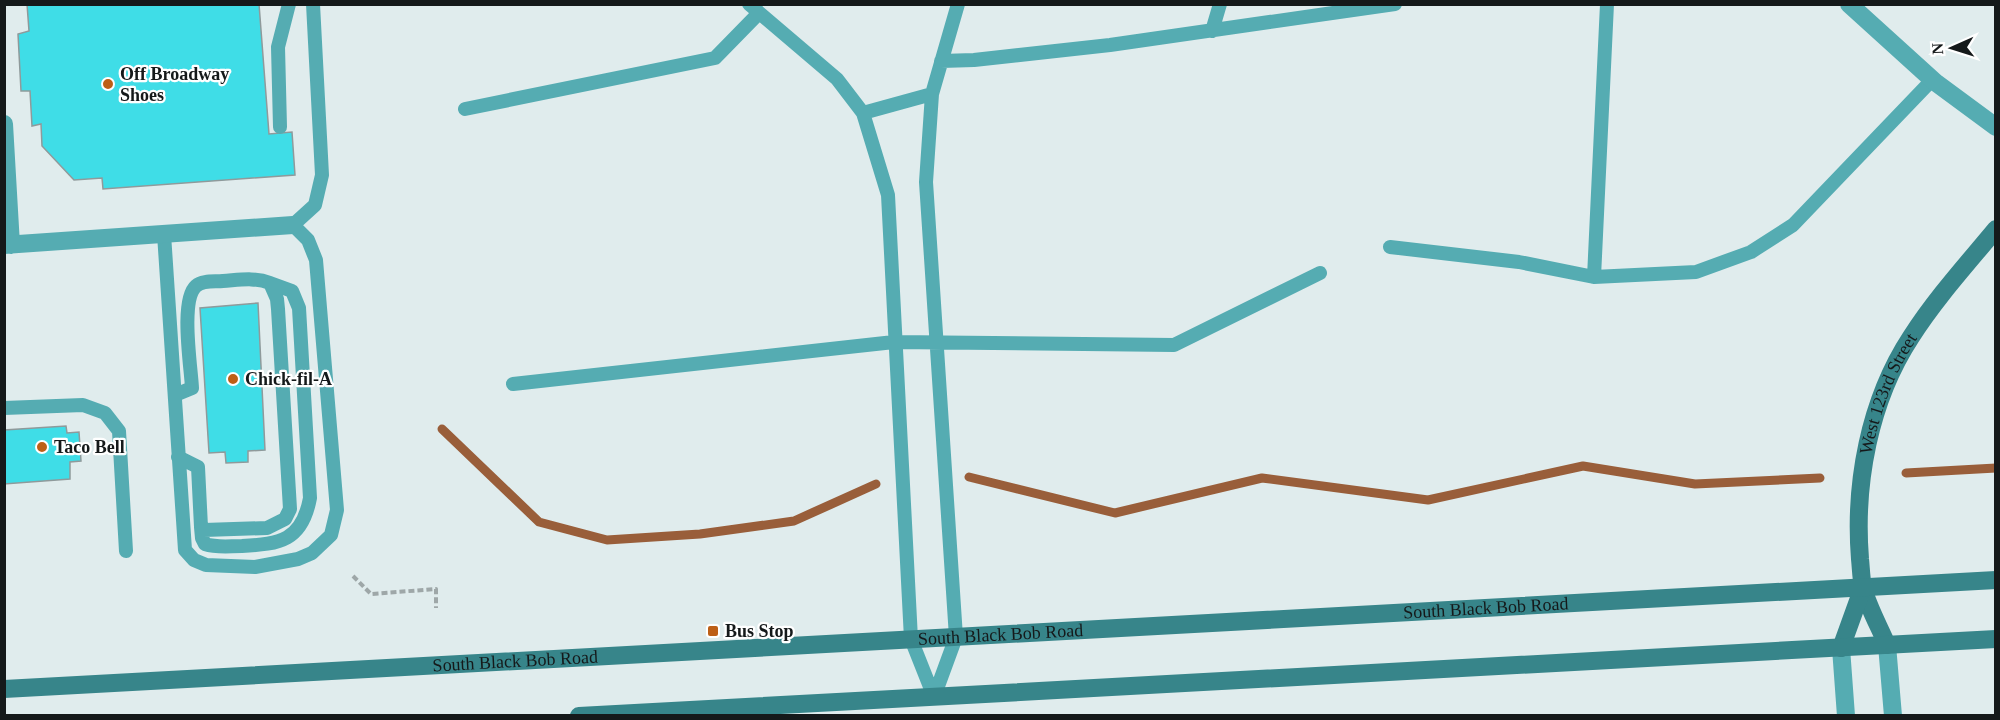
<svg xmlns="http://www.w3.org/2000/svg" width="2000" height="720" font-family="Georgia,serif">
  <rect width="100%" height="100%" fill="#e0eced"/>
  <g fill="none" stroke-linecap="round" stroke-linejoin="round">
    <!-- stream -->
    <path stroke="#995e3a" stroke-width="9" d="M442 429 539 522 607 540 700 534 794 521 876 484
      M1906 473 1996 468
      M969 477 1115 513 1262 478 1428 500 1583 466 1695 484 1820 478"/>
  </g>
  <!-- building -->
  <path fill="#3fdde7" stroke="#8f9a9b" stroke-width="1.5" d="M27 4H259L269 134 292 132 295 175 103 189 102 178 74 180 42 146 41 124 32 126 30 91H21L18 34 29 31Z
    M258 303 265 450 248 451V462L226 463 225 452 209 453 200 308Z
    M66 426 67 433 79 432 81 461 70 462V479L4 484V430Z"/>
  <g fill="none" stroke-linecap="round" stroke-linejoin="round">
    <!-- path -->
    <path stroke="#9ea7a8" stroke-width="4" stroke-dasharray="6 3" stroke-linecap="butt" d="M353 576 371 594 436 589V608"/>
    <!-- lane -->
    <path stroke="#55acb2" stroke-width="14" d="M749 4 837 79 863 113 888 195 911 639 934 697
      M1212 31 1220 4
      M941 61 974 60 1110 45 1395 4
      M465 109 715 58 758 14
      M863 113 932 94
      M280 127 278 47 289 4
      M164 234 185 550 194 560 206 565 255 567 298 559 312 553 331 535 337 510 316 260 308 240 293 225 315 205 322 175 313 4
      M1390 247 1519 262 1594 277 1696 272 1751 252 1793 225 1933 79
      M1594 277 1607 4
      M513 384 894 342 1174 345 1320 273
      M175 395 192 388C191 367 180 300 196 286 203 280 215 282 223 281 239 280 255 277 270 283L277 299 278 309 290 509 285 519 267 528 204 530 201 527 198 467 178 457
      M4 408 83 405 105 413 119 431 126 551
      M201 527 202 538 205 544C217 548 229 546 242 546 280 544 302 541 310 498L299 308 292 291 270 283
      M934 697 956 637 926 182 932 94 958 4"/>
    <!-- street -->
    <path stroke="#55acb2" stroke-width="18" d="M1849 4 1935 82 1996 127
      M4 124 11 245
      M4 245 293 225
      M1887 645 1893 716
      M1841 648 1846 716"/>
    <!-- secondary -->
    <g stroke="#37858a" stroke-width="18">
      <path id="s1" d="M1887 645C1880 628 1867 605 1863 587 1861 578 1861 568 1860 559 1854 484 1869 401 1911 337 1936 298 1967 264 1996 229"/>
      <path d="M1841 648 1863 587"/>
      <path id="s2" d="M4 689 1996 580"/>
      <path d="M579 716 1996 639"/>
    </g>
  </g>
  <!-- markers -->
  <g fill="#bd5f16" stroke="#fff" stroke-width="2">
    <circle cx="108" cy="84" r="6"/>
    <circle cx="233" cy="379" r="6"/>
    <circle cx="42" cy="447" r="6"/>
    <rect x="707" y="625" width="12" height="12" rx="3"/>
  </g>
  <g text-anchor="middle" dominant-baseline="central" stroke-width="4.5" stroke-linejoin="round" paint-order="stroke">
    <!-- poi labels -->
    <g font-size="18" font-weight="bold" fill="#15191a" stroke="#fff" text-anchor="start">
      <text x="120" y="74">Off Broadway<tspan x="120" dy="21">Shoes</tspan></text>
      <text x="245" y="379">Chick-fil-A</text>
      <text x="54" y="447">Taco Bell</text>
      <text x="725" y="631">Bus Stop</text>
    </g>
    <!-- street labels -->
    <g font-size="18" fill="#15191a" stroke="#fff">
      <text stroke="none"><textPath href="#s1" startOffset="261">West 123rd Street</textPath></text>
      <text stroke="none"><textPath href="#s2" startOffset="1484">South Black Bob Road</textPath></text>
      <text stroke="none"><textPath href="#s2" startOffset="998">South Black Bob Road</textPath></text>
      <text stroke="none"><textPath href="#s2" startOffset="512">South Black Bob Road</textPath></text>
    </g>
  </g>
  <!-- border -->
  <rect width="2000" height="720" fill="none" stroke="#15191a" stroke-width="12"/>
  <!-- north arrow -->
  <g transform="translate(1952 48) rotate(267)" stroke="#ffffff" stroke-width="4.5" paint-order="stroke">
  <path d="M0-4.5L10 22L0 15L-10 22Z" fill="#15191a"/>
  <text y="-9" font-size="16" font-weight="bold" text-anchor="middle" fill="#15191a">N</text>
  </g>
</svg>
